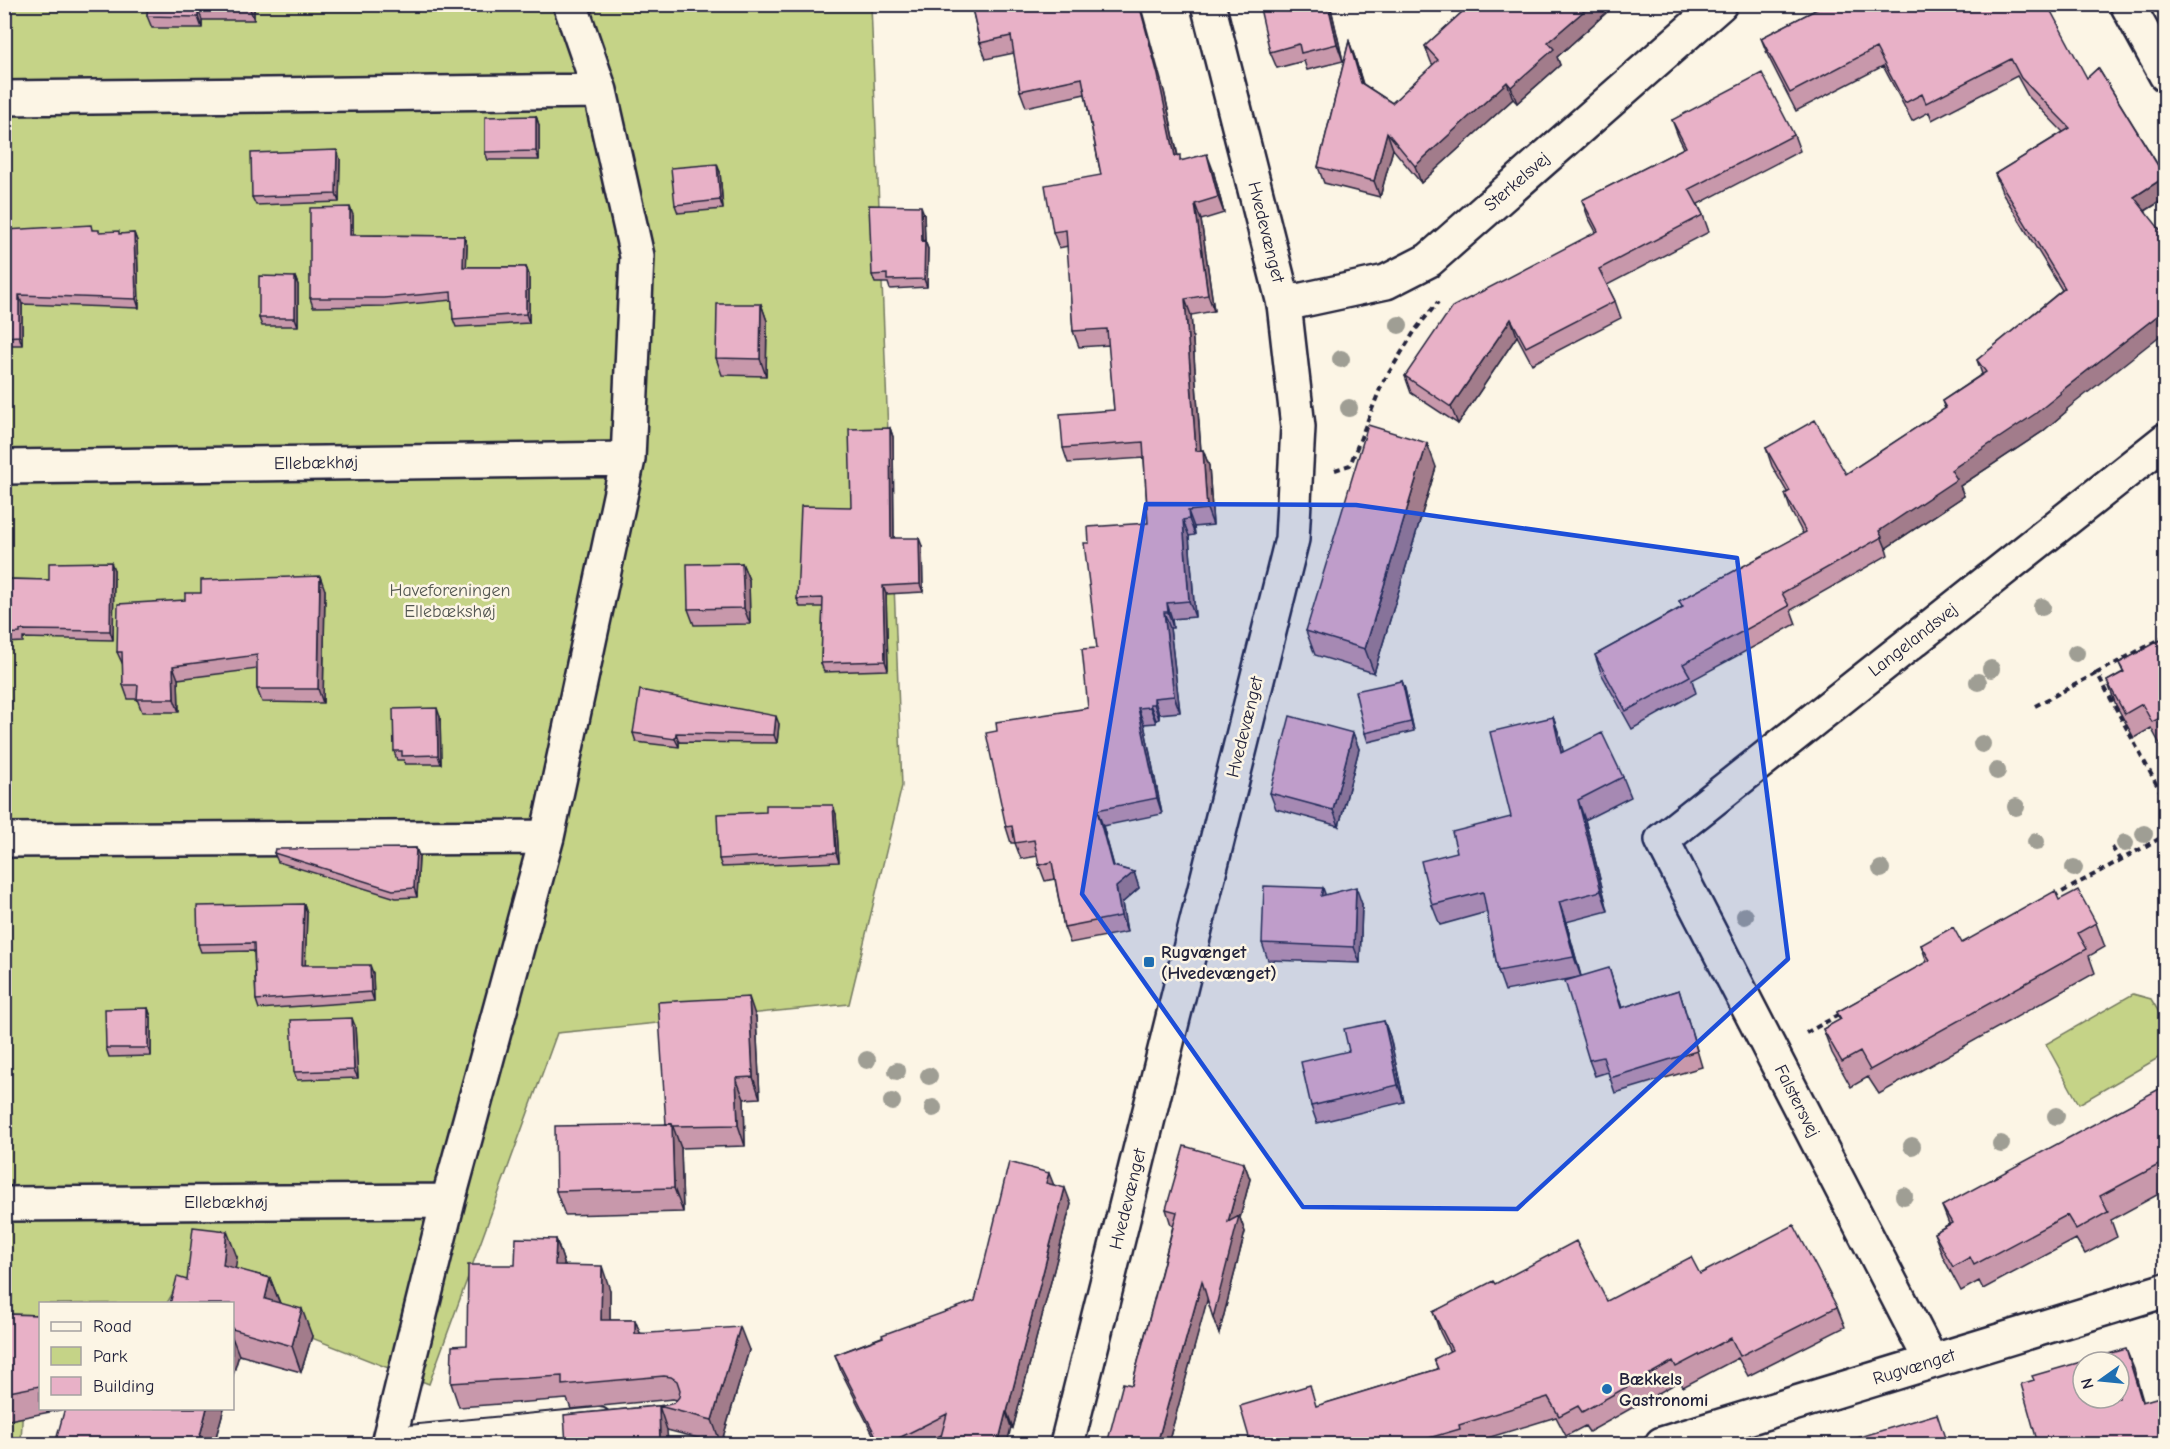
<svg xmlns="http://www.w3.org/2000/svg" width="2170" height="1449" font-family="'Comic Neue',sans-serif">
  <rect width="100%" height="100%" fill="#fcf5e5"/>
  <filter id="ink" filterUnits="userSpaceOnUse"><feTurbulence type="fractalNoise" baseFrequency=".0167" numOctaves="2"/><feDisplacementMap in="SourceGraphic" scale="12" xChannelSelector="R" yChannelSelector="G"/><feConvolveMatrix kernelMatrix="1 2 1 2 8 2 1 2 1" color-interpolation-filters="sRGB"/></filter>
  <g filter="url(#ink)">
    <!-- green -->
    <path fill="#c5d387" stroke="#747a61" stroke-width="1.5" d="M5 5H871L902 786 849 1004 557 1033 429 1384 233 1307 232 1304 177 1286 167 1303 40 1304V1374L24 1377 21 1444H5Z
      M2133 994 2151 999 2165 1022V1054L2079 1104 2046 1044Z"/>
    <g fill="none" stroke-linecap="round" stroke-linejoin="round">
      <!-- service casing -->
      <g stroke="#22223b" stroke-width="30">
        <path id="service" d="M388 1441 599 1421"/>
      </g>
      <!-- minor casing -->
      <g stroke="#22223b" stroke-width="38">
        <path id="minor" d="M2127 4 2166 75
          M4 98 600 91
          M1284 304 1386 282 1429 260 1720 4
          M4 467 628 459
          M4 840 547 837
          M4 1204 448 1201
          M1931 1361 1662 840 2166 440
          M388 1444 448 1201 547 837 628 459 637 256 600 91 570 4"/>
      </g>
      <!-- tertiary casing -->
      <g stroke="#22223b" stroke-width="38">
        <path id="tertiary" d="M1067 1444 1292 539 1298 427 1284 304 1208 4
          M1662 1444 2166 1290"/>
      </g>
      <!-- path -->
      <path stroke="#22223b" stroke-width="4" stroke-dasharray="6 4.5" stroke-linecap="butt" d="M1335 470 1350 465 1382 384 1416 329 1438 302
        M2166 636 2097 673 2166 802
        M2035 706 2097 673
        M2112 847 2120 860
        M2053 897 2166 835
        M1806 1033 1842 1013"/>
      <!-- service -->
      <use href="#service" stroke="#fcf5e5" stroke-width="26"/>
      <!-- minor -->
      <use href="#minor" stroke="#fcf5e5" stroke-width="33"/>
      <!-- tertiary -->
      <use href="#tertiary" stroke="#fcf5e5" stroke-width="33"/>
    </g>
    <!-- trees -->
    <g fill="#9f9e94">
      <circle cx="1399" cy="325" r="9"/>
      <circle cx="1341" cy="359" r="9"/>
      <circle cx="1349" cy="408" r="9"/>
      <circle cx="2042" cy="607" r="9"/>
      <circle cx="2076" cy="653" r="9"/>
      <circle cx="1991" cy="669" r="9"/>
      <circle cx="1978" cy="682" r="9"/>
      <circle cx="1982" cy="744" r="9"/>
      <circle cx="1997" cy="771" r="9"/>
      <circle cx="2016" cy="807" r="9"/>
      <circle cx="2144" cy="834" r="9"/>
      <circle cx="2036" cy="842" r="9"/>
      <circle cx="2125" cy="843" r="9"/>
      <circle cx="2074" cy="868" r="9"/>
      <circle cx="1881" cy="869" r="9"/>
      <circle cx="1745" cy="916" r="9"/>
      <circle cx="867" cy="1060" r="9"/>
      <circle cx="897" cy="1071" r="9"/>
      <circle cx="929" cy="1076" r="9"/>
      <circle cx="892" cy="1102" r="9"/>
      <circle cx="933" cy="1108" r="9"/>
      <circle cx="2056" cy="1116" r="9"/>
      <circle cx="2001" cy="1144" r="9"/>
      <circle cx="1912" cy="1146" r="9"/>
      <circle cx="1904" cy="1196" r="9"/>
    </g>
    <!-- wall -->
    <path fill="#c898ab" stroke="#22223b" stroke-width="1.5" d="M148 4H254V20H202V28H152L147 16Z
      M971 4 1164 91 1178 156 1181 160 1213 170 1224 213 1201 220 1214 311 1191 315 1201 451 1203 450 1209 466 1213 525 1194 527 1195 535 1189 536 1195 617 1172 619 1173 628H1170L1180 712 1159 714V719L1156 720V723L1144 724 1162 814 1103 826 1114 866 1134 872 1139 888 1122 903 1127 932 1070 943 1064 927 1055 879 1045 881 1039 865 1038 856 1021 859 1015 843H1011L1006 827 997 731 1088 708 1097 648 1089 543 1148 523 1144 458 1068 463 1063 448 1114 410 1109 345 1079 347 1073 331 1068 246 1059 248 1053 232 1101 175 1085 94 1026 107 1020 91 1014 53 986 59 980 43Z
      M1330 4 1343 61 1307 70 1304 61 1277 68 1270 52Z
      M1471 4H1616L1557 57 1560 65 1517 103 1513 99 1421 183 1393 149 1380 197 1324 183 1318 167 1349 41 1355 58 1363 84 1392 103 1433 65 1431 62 1425 46Z
      M1827 4 2087 78 2098 68 2166 178V198L2145 211 2067 409V411L2042 432 1960 486 1964 496 1886 548 1888 555 1791 610 1796 624 1692 680 1696 693 1632 729 1601 673 1595 655 1682 607 1679 601 1803 534 1791 511 1785 494 1787 492 1772 466 1766 448 1846 474 1945 409 1942 401 1982 374 1977 360 2062 290 2002 192 1995 174 2063 132 2028 96 2017 76 1932 120 1929 112 1912 121 1883 66 1796 111 1768 56 1761 38Z
      M536 116 539 125V160H488L485 152Z
      M1672 120 1794 135 1800 151 1698 204 1703 215 1709 232 1607 285 1615 301 1621 318 1532 364 1517 336 1458 424 1411 393 1405 376 1596 232 1588 217 1582 200 1684 148 1678 136Z
      M340 159 339 202 256 205 252 197Z
      M720 172 723 209 678 213 675 205Z
      M924 214 925 241 928 249 927 287 890 289 888 283H875L872 275Z
      M353 215V235L464 236 467 245 466 267H526L529 275V323L456 327 453 319 452 300 388 306 313 307 310 298Z
      M4 227H6L7 230H93L100 232 120 234 134 233 137 241 139 308 22 304V345H4Z
      M295 277 298 285V326H262L259 318Z
      M761 304 767 321 766 376 722 375 716 358Z
      M890 428 893 437 894 538 922 546 923 592 886 594 888 670 824 672 821 663 823 607H800L797 599 851 507Z
      M1436 467 1374 673 1315 655 1306 631Z
      M742 563 749 580 750 624 694 625 688 609Z
      M114 570 113 640 23 638V642L4 643V579L49 580Z
      M325 590 323 703 262 702 257 689V669L178 679 179 712H142L137 699H128L123 685V665L117 652Z
      M2166 637V744L2161 746 2151 728 2134 738 2116 705 2107 681 2123 672 2119 663Z
      M1402 681 1405 689 1414 731 1368 742 1365 733Z
      M440 717 441 764H405L404 760H397L394 751Z
      M1553 717 1560 737 1563 752 1623 777 1631 797 1585 820 1608 911 1566 922 1581 976 1614 984 1622 1008 1679 990 1684 1006 1702 1067 1615 1093 1608 1072 1595 1076 1589 1060 1580 977 1505 991 1498 971 1487 912 1440 925 1432 905 1511 817Z
      M779 724 777 743 679 742V747L636 742 633 733Z
      M1353 733 1359 749 1339 826 1276 809 1270 793Z
      M836 814 839 862 722 867 719 859Z
      M416 848 419 856 417 897 396 898 278 862 274 853Z
      M2059 900 2096 923 2105 947 2089 956 2095 973 1879 1094 1868 1077 1851 1087 1832 1053 1823 1029 1840 1020 1837 1012 1927 962 1921 945 1962 943Z
      M304 904 307 913 305 965 373 973 374 1001 259 1009 256 1000 254 951 201 952 198 944Z
      M1362 904 1360 963 1268 960 1262 943Z
      M148 1008 151 1017V1056L109 1057 106 1048Z
      M756 1018 760 1098 744 1099 745 1146 681 1148 683 1212 565 1215 556 1191 666 1124Z
      M1384 1021 1390 1037 1404 1102 1317 1123 1311 1106 1349 1051Z
      M355 1026 358 1078 297 1080 294 1072Z
      M2166 1095V1190L2111 1220 2117 1237 2085 1254 2076 1239 1983 1289 1979 1281 1961 1291 1943 1257 1934 1233 1949 1224 1942 1206Z
      M1244 1163 1250 1179 1240 1218 1245 1232 1219 1334 1207 1299 1168 1444H1107L1132 1385 1173 1226 1171 1225 1166 1209Z
      M1054 1185 1071 1204 1013 1428 941 1435 923 1444H878L841 1371 835 1355 975 1301Z
      M556 1239 564 1263V1266L610 1290V1320H635L640 1333 749 1350 721 1444 667 1430 564 1415 667 1405 674 1403 677 1400 673 1399 571 1409 567 1399 459 1407 451 1383 467 1345 515 1265Z
      M237 1257 235 1269 270 1278 280 1303 312 1336 301 1372 239 1355 232 1378V1304L187 1280Z
      M1700 1274 1837 1307 1845 1327 1748 1376 1738 1358 1683 1387 1680 1381 1589 1432 1585 1426 1566 1436 1556 1417 1468 1444H1251L1317 1406 1438 1369 1434 1359 1450 1352 1440 1332 1433 1312 1495 1284 1607 1301Z
      M4 1314 40 1315V1408H224L214 1444 65 1409 4 1421Z"/>
    <!-- shaded-wall -->
    <path fill="#a27c8b" stroke="#22223b" stroke-width="1.5" d="M250 4H254V20L250 9Z
      M1139 4H1140L1164 91 1181 172 1175 156Z
      M1328 4H1330L1343 61 1337 44Z
      M1592 4H1616L1557 57 1560 65 1517 103 1511 87 1548 42Z
      M198 8 202 20V28L198 17Z
      M1349 41 1355 58 1367 99 1361 83Z
      M1507 82 1513 99 1421 183 1415 166Z
      M536 116 539 125V160L536 151Z
      M1387 132 1393 149 1380 197 1374 181Z
      M337 150 340 159 339 202 336 194Z
      M1207 154 1213 170 1224 213 1218 197Z
      M717 164 720 172 723 209 720 200Z
      M2165 177 2166 198 2140 214 2134 197Z
      M1195 204 1201 220 1214 311 1208 295Z
      M921 206 924 214 925 241 928 249 927 287 924 279 922 241Z
      M350 207 353 215V244L350 235Z
      M134 233 137 241 139 308 136 299Z
      M464 236 467 245 466 276 463 267Z
      M526 267 529 275V323L526 314Z
      M295 277 298 285V326L295 318Z
      M19 295 22 304V345L19 336Z
      M1185 299 1191 315 1202 467 1196 451Z
      M761 304 767 321 766 376 760 359Z
      M2166 309V331L2067 409V411L2042 432 1960 486 1964 496 1886 548 1879 531 1951 470 2060 392Z
      M1511 319 1517 336 1458 424 1451 407Z
      M890 428 893 437 894 547 891 538Z
      M1427 443 1436 467 1374 673 1365 649Z
      M1203 450 1209 466 1213 525 1207 509Z
      M1188 511 1194 527 1195 535 1189 519Z
      M1183 520 1189 536 1195 617 1189 601Z
      M919 538 922 546 923 592 920 584Z
      M111 562 114 570 113 640 110 631Z
      M742 563 749 580 750 624 744 608Z
      M320 576 325 590 323 703 318 689Z
      M883 586 886 594 888 670 885 661Z
      M1167 603 1172 619 1173 628 1168 612Z
      M1164 612 1170 628 1180 712 1174 696Z
      M173 666 178 679 179 712 174 699Z
      M1402 681 1405 689 1414 731 1411 722Z
      M1154 698 1159 714V719L1154 704Z
      M1150 704 1156 720V723L1150 707Z
      M437 708 440 717 441 764 438 755Z
      M1138 708 1144 724 1162 814 1157 798Z
      M776 716 779 724 777 743 774 735Z
      M1553 717 1560 737 1568 773 1561 753Z
      M676 733 679 742V747L675 739Z
      M1353 733 1359 749 1339 826 1333 810Z
      M1578 800 1585 820 1608 911 1601 891Z
      M833 805 836 814 839 862 836 853Z
      M1097 810 1103 826 1118 882 1112 866Z
      M416 848 419 856 417 897 414 888Z
      M1134 872 1139 888 1122 903 1127 932 1121 916 1116 887Z
      M1356 887 1362 904 1360 963 1354 947Z
      M1323 888 1329 905 1321 896Z
      M1559 902 1566 922 1581 977 1574 957Z
      M304 904 307 913 305 973 302 965Z
      M370 965 373 973 374 1001 371 992Z
      M1609 968 1614 984 1627 1024 1621 1008Z
      M749 997 756 1018 760 1098 753 1077Z
      M148 1008 151 1017V1056L148 1048Z
      M352 1018 355 1026 358 1078 354 1070Z
      M1384 1021 1390 1037 1404 1102 1398 1085Z
      M736 1078 744 1099 745 1146 738 1125Z
      M672 1124 681 1148 683 1212 674 1188Z
      M1244 1163 1250 1179 1240 1218 1245 1232 1219 1334 1213 1318 1228 1222Z
      M1049 1173 1055 1188 1046 1183Z
      M1065 1188 1071 1204 1013 1428 1007 1412Z
      M227 1231 237 1257 232 1292 223 1265Z
      M556 1239 564 1263 563 1289 555 1265Z
      M602 1266 610 1290V1343L601 1320Z
      M270 1278 280 1304 265 1299Z
      M1202 1281 1208 1297 1168 1444H1157Z
      M302 1309 312 1336 301 1372 292 1346Z
      M635 1320 644 1343 635 1334Z
      M740 1327 749 1350 721 1444 712 1420Z
      M232 1337 239 1355 232 1378Z
      M2126 1349 2134 1369 2149 1422 2142 1402Z
      M659 1406 667 1430 668 1444H660Z
      M207 1408H224L214 1444H198Z
      M1006 1412 1011 1427 1007 1444H998Z"/>
    <!-- building -->
    <path fill="#e8b1c7" stroke="#22223b" stroke-width="1.5" fill-rule="evenodd" d="M148 4H250V9L198 8V17L147 16Z
      M971 4H1139L1158 75 1175 156 1180 155V161L1207 154 1218 197 1195 204 1208 295 1185 299 1196 451 1203 450 1207 509 1188 511 1189 519 1183 520 1189 601 1167 603 1168 612H1164L1174 696 1154 698V704H1150V707L1138 708 1157 798 1097 810 1112 866 1134 872 1116 887 1121 916 1064 927 1052 862 1039 865 1034 840 1015 843 1012 826 1006 827 986 733 997 731 996 722 1088 708 1082 649 1097 648 1084 543H1089L1088 527 1148 523 1143 442 1063 448 1060 414 1114 410 1107 329 1073 331 1066 230 1053 232 1045 185 1101 175 1082 78 1020 91 1011 36 980 43Z
      M1259 4H1328L1337 44 1301 53 1299 44 1270 52Z
      M1471 4H1592L1548 42 1554 49 1511 87 1507 82 1415 166 1387 132 1374 181 1318 167 1349 41 1361 83 1392 103 1438 60 1425 46Z
      M1827 4H2047L2087 78 2098 68 2165 177 2134 197 2166 237V309L2060 392 2061 393 2035 414 1951 470 1957 479 1879 531 1882 537 1782 593 1789 606 1683 664 1690 676 1626 711 1595 655 1683 607 1679 601 1806 532 1785 494 1790 491 1766 448 1815 420 1846 474 1946 408 1942 401 1986 372 1977 360 2065 288 1995 174 2070 128 2021 78 2011 59 1926 103 1922 94 1905 103 1876 48 1790 93 1761 38Z
      M1762 73 1794 135 1689 189 1703 215 1599 269 1615 301 1526 347 1511 319 1451 407 1405 376 1452 307 1598 231 1582 200 1686 147 1672 120Z
      M536 116V151L485 152V117Z
      M337 150 336 194 252 197 251 153Z
      M717 164 720 200 675 205 671 168Z
      M869 205 921 206 922 241 925 240 924 279 887 280V274L872 275Z
      M350 207V235L464 236 463 267H526V314L453 319 451 292 384 298H310V208Z
      M91 225 92 230H99V232L119 231V234L134 233 136 299 19 295V336L4 337V227H6V230Z
      M259 276 295 277V318H259Z
      M717 304H761L760 359 716 358Z
      M1368 425 1427 443 1365 649 1306 631Z
      M890 428 891 538H919L920 584 883 586 885 661 821 663 823 598 797 599 801 506 851 507 849 429Z
      M111 562 110 631 20 630V633L4 634V579L49 580V563Z
      M742 563 744 608 688 609 687 564Z
      M320 576 318 689H257V655L173 666 174 699H137L138 685H123L122 652H117L118 604 185 600V593H201V580Z
      M2166 637V715L2152 722 2142 704 2125 714 2107 681 2124 672 2119 663Z
      M1402 681 1411 722 1365 733 1355 691Z
      M640 690 776 716 774 735 676 733 675 739 633 733Z
      M437 708 438 755 402 756V751H394L393 709Z
      M1290 716 1353 733 1333 810 1270 793Z
      M1553 717 1561 753 1602 733 1623 777 1578 800 1601 891 1559 902 1574 957 1498 971 1483 892 1432 905 1421 861 1457 852 1452 832 1511 817 1490 732Z
      M766 805H833L836 853 719 859 717 814 766 812Z
      M416 848 414 888 393 890 274 853 275 849Z
      M1264 886 1323 888 1321 896 1356 887 1354 947 1262 943Z
      M2078 890 2096 923 2078 933 2087 949 1870 1070 1860 1052 1842 1062 1823 1029 1841 1019 1837 1012 1930 960 1921 945 1953 927 1962 943 2055 891 2059 900Z
      M304 904 302 965H370L371 992 256 1000 254 943 198 944 197 906Z
      M1609 968 1621 1008 1679 990 1697 1051 1610 1078 1603 1057 1589 1060 1565 981Z
      M749 997 753 1077 736 1078 738 1125 673 1126 672 1124H666L658 1002Z
      M148 1008V1048H106L105 1009Z
      M352 1018 354 1070 294 1072 291 1020Z
      M1384 1021 1398 1085 1311 1106 1301 1062 1349 1051 1344 1029Z
      M2161 1088 2166 1095V1161L2100 1196 2108 1212 2076 1230 2067 1215 1974 1265 1970 1257 1953 1267 1934 1233 1952 1223 1942 1206Z
      M672 1124 674 1188 556 1191 555 1126Z
      M1184 1146 1244 1163 1228 1222 1239 1216 1213 1318 1202 1281 1157 1444H1107L1123 1383 1132 1385 1177 1212 1166 1209Z
      M1009 1162 1049 1173 1046 1183 1065 1188 1007 1412H1006L998 1444H939L947 1414 887 1444H880L835 1355 883 1337 882 1335 975 1301Z
      M1794 1225 1837 1307 1740 1356 1731 1338 1676 1367 1673 1361 1582 1412 1578 1406 1559 1416 1548 1397 1459 1425 1460 1429 1408 1444H1251L1240 1406 1310 1385 1316 1406 1438 1369 1434 1359 1452 1350 1433 1312 1493 1281 1495 1284 1576 1241 1607 1301 1691 1257 1700 1274Z
      M193 1227 227 1231 223 1265 270 1278 265 1299 302 1309 292 1346 232 1329V1304H170L177 1277 187 1280Z
      M516 1238 556 1239 555 1265 602 1266 601 1320H635V1334L740 1327 712 1420 659 1406 660 1444H566L564 1415 667 1405 674 1403 679 1397 680 1390 677 1381 671 1377 664 1376 562 1385V1376L451 1383 452 1346 467 1345 468 1265H515Z
      M4 1314 40 1315V1386L4 1393Z
      M2126 1349 2142 1402 2166 1395V1444H2038L2021 1384 2034 1380 2032 1376ZM2083 1362H2119V1398H2083Z
      M65 1408H207L198 1444H55Z
      M1937 1414 1947 1444H1830L1836 1443 1837 1444Z"/>
  </g>
  <!-- marked area -->
  <path fill="#1d4ed8" fill-opacity="0.2" stroke="#1d4ed8" stroke-width="4.5" stroke-linejoin="round" d="M1146 504 1356 505 1737 558 1788 959 1517 1209 1303 1207 1082 894Z"/>
  <!-- markers -->
  <g fill="#1f6fb2" stroke="#fcf5e5" stroke-width="2">
    <rect x="1143" y="956" width="12" height="12" rx="3"/>
    <circle cx="1607" cy="1389" r="6"/>
  </g>
  <g text-anchor="middle" dominant-baseline="central" stroke-width="5" stroke-linejoin="round" paint-order="stroke">
    <!-- street labels -->
    <g font-size="18" fill="#22223b" stroke="#fcf5e5">
      <text transform="translate(1517 182) rotate(-41)">Sterkelsvej</text>
      <text transform="translate(1266 232) rotate(76)">Hvedevænget</text>
      <text transform="translate(316 463) rotate(-1)">Ellebækhøj</text>
      <text transform="translate(1913 640) rotate(-38)">Langelandsvej</text>
      <text transform="translate(1245 727) rotate(-76)">Hvedevænget</text>
      <text transform="translate(1797 1101) rotate(63)">Falstersvej</text>
      <text transform="translate(1128 1199) rotate(-76)">Hvedevænget</text>
      <text x="226" y="1202">Ellebækhøj</text>
      <text transform="translate(1914 1367) rotate(-17)">Rugvænget</text>
    </g>
    <!-- park labels -->
    <g font-size="18" fill="#535752" stroke="#fcf5e5">
      <text x="450" y="590">Haveforeningen<tspan x="450" dy="21">Ellebækshøj</tspan></text>
    </g>
    <!-- poi labels -->
    <g font-size="18" font-weight="bold" fill="#22223b" stroke="#fcf5e5" text-anchor="start">
      <text x="1161" y="952">Rugvænget<tspan x="1161" dy="21">(Hvedevænget)</tspan></text>
      <text x="1619" y="1379">Bækkels<tspan x="1619" dy="21">Gastronomi</tspan></text>
    </g>
  </g>
  <!-- margin -->
  <rect width="2170" height="1449" fill="none" stroke="#fcf5e5" stroke-width="24"/>
  <rect x="12" y="12" width="2146" height="1425" fill="none" stroke="#22223b" stroke-width="2" filter="url(#ink)"/>
  <!-- legend -->
  <rect x="39" y="1302" width="195" height="108" fill="#fcf5e5" stroke="#a5a1a1" stroke-width="1.5"/>
  <rect x="51" y="1322" width="30" height="9" fill="#fcf5e5" stroke="#a5a1a1" stroke-width="1.5"/>
  <text x="93" y="1332" font-size="18" fill="#22223b">Road</text>
  <rect x="51" y="1347" width="30" height="18" fill="#c5d387" stroke="#a5a1a1" stroke-width="1.5"/>
  <text x="93" y="1362" font-size="18" fill="#22223b">Park</text>
  <rect x="51" y="1377" width="30" height="18" fill="#e8b1c7" stroke="#a5a1a1" stroke-width="1.5"/>
  <text x="93" y="1392" font-size="18" fill="#22223b">Building</text>
  <!-- north arrow -->
  <g transform="translate(2101 1380) rotate(255)"><circle r="28" fill="#fcf5e5" stroke="#a5a1a1" stroke-width="1.5"/>
  <path d="M0-4.5L10 22L0 15L-10 22Z" fill="#1f6fb2"/>
  <text y="-9" font-size="16" font-weight="bold" text-anchor="middle" fill="#22223b">N</text>
  </g>
</svg>
